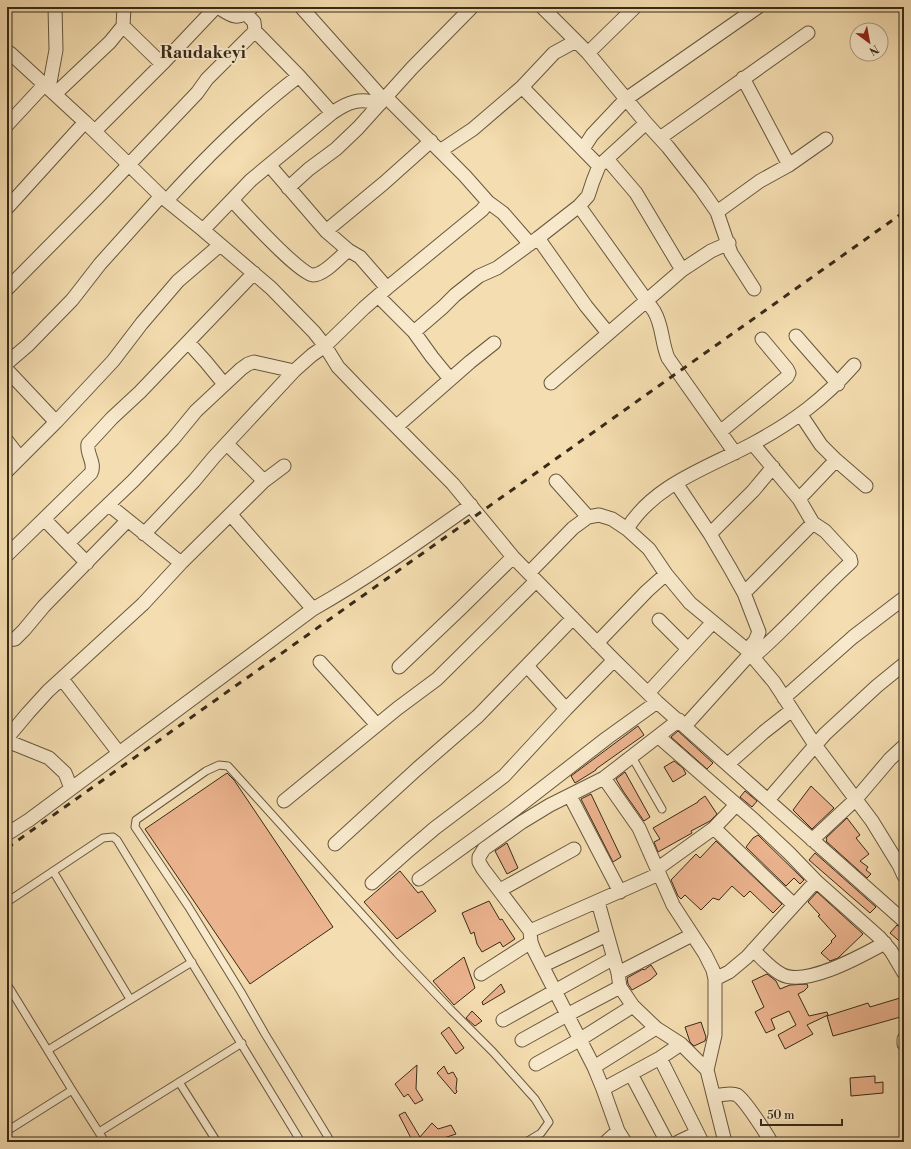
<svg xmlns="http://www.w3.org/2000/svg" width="911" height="1149" font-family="'Libre Bodoni',serif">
  <rect width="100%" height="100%" fill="#f4ddb0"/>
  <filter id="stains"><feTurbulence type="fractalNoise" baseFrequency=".005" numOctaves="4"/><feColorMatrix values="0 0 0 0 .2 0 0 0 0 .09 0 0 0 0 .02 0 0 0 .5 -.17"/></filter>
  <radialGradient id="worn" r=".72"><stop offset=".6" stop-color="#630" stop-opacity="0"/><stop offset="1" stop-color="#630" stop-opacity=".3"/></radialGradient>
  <!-- building -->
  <path fill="#ebb38e" stroke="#382a18" d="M638 726 644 735 596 769V770L575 783 571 776Z
    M678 731 713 763 707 769 671 737Z
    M674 761 683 768 686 774 673 782 664 767Z
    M625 772 650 817 644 821 623 791 616 779Z
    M227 773 234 780 333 927 250 984 145 829Z
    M811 786 834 808 812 829 793 810Z
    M745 791 757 801 752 807 740 797Z
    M591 794 621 857 613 862 581 799Z
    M705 796 717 814 710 821 691 831 692 833 658 852 654 842 660 839 653 828 698 802V801Z
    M847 818 860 835 856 838 869 854 860 861 868 867 866 870 871 874 867 878 826 841 827 840 826 838Z
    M758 835 804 880 800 884 794 878 786 886 746 847 753 838Z
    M716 841 782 904 773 913 750 891 744 897 732 886 719 900 713 898 701 910 685 895 681 899 678 896 671 880 696 854 700 858Z
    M507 843 518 868 507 874 495 851Z
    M815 853 876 907 870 913 809 860Z
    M400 871 418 893 422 891 436 911 397 939 364 902Z
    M817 892 863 934 838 958 830 961 821 953 832 942 831 941 836 936 818 916 820 915 808 902Z
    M489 901 500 920 502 919 515 939 503 947 500 942 482 952 477 944 474 932 471 934 462 913Z
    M897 925 904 930V945L890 933Z
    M464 957 475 988 454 1005 433 981Z
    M651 965 657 974 650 980 632 990 628 984 627 978 643 969 644 970Z
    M767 974 776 981 780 989 790 985 807 984 808 987 804 991 798 994 809 1016 827 1012 828 1015 807 1025 813 1034 785 1049 778 1035 796 1025 789 1011 771 1019 775 1029 766 1033 755 1012 764 1007 752 981Z
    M501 984 505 992 483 1005 482 1002Z
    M900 998 904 1011V1016L833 1036 827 1016 868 1003 870 1007Z
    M472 1011 482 1021 475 1026 466 1018Z
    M701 1022 706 1037 705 1041 694 1046 690 1042 685 1027Z
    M449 1027 464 1048 456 1054 441 1033Z
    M417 1065 416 1089 423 1100 415 1104 408 1094 404 1097 395 1084Z
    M444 1066 448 1074 453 1072 457 1079 456 1089 457 1092 455 1094 437 1073Z
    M875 1076V1083L883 1082V1093L851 1096 850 1078Z
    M405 1112 420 1137 432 1123 438 1129 451 1125 456 1134 441 1139 413 1142 399 1115Z"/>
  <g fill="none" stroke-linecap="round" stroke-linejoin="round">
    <!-- service casing -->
    <g stroke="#67573e" stroke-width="9">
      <path id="service" d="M632 757 662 809
        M53 871 130 999
        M7 902 103 838 113 837 117 840 301 1142
        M7 984 72 1090 105 1142
        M48 1050 192 962
        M179 1082 217 1142
        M7 1131 72 1090
        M99 1132 242 1043
        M331 1142 265 1034 241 992 188 906 135 827 136 820 206 771 219 765 228 766 397 953 451 1010 493 1052 535 1099 549 1122 541 1133 526 1142"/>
    </g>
    <!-- minor casing -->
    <g stroke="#67573e" stroke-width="15">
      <path id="minor" d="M218 7C231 16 239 22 252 7
        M301 7 383 99
        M542 7 588 53 646 123 668 147 701 189 717 212 731 253 754 289
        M246 14 254 22 255 31 299 76 332 113
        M123 26 162 64
        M7 53H10L85 122 161 196 203 230 271 288 314 332 325 346 338 367 365 395 453 484 513 557 614 660 657 702 904 921
        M588 53 635 7
        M743 78 789 165
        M522 87 599 166
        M49 88 56 50 55 7
        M55 94 110 42 123 26 124 7
        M386 97 465 176 488 202 503 213 530 244
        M7 125 45 84
        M95 131 162 64 216 7
        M660 138 808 33
        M583 149 592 135 626 99 758 7
        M440 151 473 129 522 87 554 53 576 41
        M607 159 636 193 682 270
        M270 166 326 231 348 250 360 257 387 288
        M288 188 309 169 336 149 358 128 412 68 472 7
        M167 200C208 155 250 113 299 76
        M232 200C243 212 300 275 313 275 324 275 340 257 348 250
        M579 206 654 311C663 326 661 341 668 358L735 453
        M7 208 85 122
        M717 212 760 181 789 165 826 139
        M203 230 251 180 332 113C348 102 360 97 380 104
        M326 231 384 183 431 141
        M538 238 586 306 608 333
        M7 289 98 197 197 93 207 79 255 31
        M378 296 414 332 432 357 450 379
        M414 332 443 307 455 295 479 276 497 268 538 238 579 206 588 196 593 181 599 166 646 123
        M796 336 838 384
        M188 342 206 362 224 384
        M7 363 28 345 72 300 100 264 161 196
        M7 370 56 422
        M551 383 682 270 711 251 729 243
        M801 415 821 445 836 460 866 486
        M397 426 470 362 494 343
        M720 432 787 377 789 373 787 369 762 339
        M7 441 20 458
        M227 444 264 481
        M753 444 799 499 813 523 825 531 850 558 851 562 849 564C816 594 787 628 753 657
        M7 471 56 422 113 361 142 323 178 281 220 245
        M556 481 588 517
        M676 483 710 534 730 568 744 593 759 632 755 641 747 650
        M799 499 836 460
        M109 505 181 563
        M231 515 313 609
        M44 519 87 563
        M627 529C654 484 710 467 754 443 793 422 824 399 854 365
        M144 534 194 481 214 457 294 371 312 355 325 346 364 308 387 288 482 210 488 202
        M710 534 753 491 773 467
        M68 543 133 481 173 439 196 411 241 369 248 364 254 362 294 371
        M7 555 91 473C96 463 86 454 88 444L112 418 140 392 254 273
        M529 573 573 528 588 517 599 515 612 519 627 529 649 549 666 574 690 603 747 650 774 682 815 745 872 821 899 865 904 876
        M744 593 813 523
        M659 620 688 649
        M7 640 15 639 24 630 44 606 127 521
        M597 643 647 591 666 574
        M320 662 377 725
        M527 666 566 709
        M399 667 460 609 513 557
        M62 679 119 753
        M648 693 713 622
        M784 698 853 637 904 598
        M685 726 750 654
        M659 737 754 820 789 853 816 881 879 937 891 951 904 973
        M7 738 28 713 48 691 143 604 181 563 264 481 284 466
        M7 741 49 758 65 773 71 788
        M728 764 764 732 792 710
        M604 778 639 828 673 905 705 954 713 970 715 979V1035L707 1070 725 1142
        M570 796 620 892
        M768 800 825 734 877 686 904 664
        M284 801 398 708 437 679 536 581
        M714 828 794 905
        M7 834 29 820 313 609C368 578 420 541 471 505
        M812 840 856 799 890 759 904 746
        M335 844 417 769 478 716 573 618
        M657 869 714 828 736 805
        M419 879 514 810 607 738 657 702
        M372 883 408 851 435 828 504 776 566 709 614 660
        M500 890 574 849
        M598 902 618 973 620 987 633 1006 656 1028 681 1044 707 1070
        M530 931 659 874
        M753 950C762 958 771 969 781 974 805 988 863 955 885 943
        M542 966 607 935
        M618 973 692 935
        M481 974 531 942
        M715 979 729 972 747 957 816 881
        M503 1020 614 958
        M904 1039V1044
        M522 1040 567 1015 620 987
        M660 1058 702 1142
        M536 1064 579 1040 633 1006
        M594 1067 656 1028
        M631 1074 667 1142
        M603 1089 660 1058 681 1044
        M714 1096C720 1095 731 1092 737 1095 745 1100 766 1133 771 1142
        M606 1142 618 1131
        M625 1142 618 1131 603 1089 594 1067 534 950 531 942 530 931 483 869 479 862V857L484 849 522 822 550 805 604 778 679 720
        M678 1142 697 1133"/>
    </g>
    <!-- service -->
    <use href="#service" stroke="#f8e9cc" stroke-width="7"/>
    <!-- minor -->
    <use href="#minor" stroke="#f8e9cc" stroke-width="13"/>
    <!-- rail -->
    <path stroke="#382a18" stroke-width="3" stroke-dasharray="7 7" stroke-linecap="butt" d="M7 848 904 212"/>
  </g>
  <g text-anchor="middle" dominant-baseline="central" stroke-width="4" stroke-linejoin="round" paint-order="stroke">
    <!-- district labels -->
    <g font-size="17" font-weight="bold" fill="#382a18" stroke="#f8e9cc">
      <text x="203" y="53">Raudakeyi</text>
    </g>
  </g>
  <!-- margin -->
  <rect width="911" height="1149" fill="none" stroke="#f4ddb0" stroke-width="24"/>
  <rect x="8" y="8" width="895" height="1133" fill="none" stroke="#382a18" stroke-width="2"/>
  <rect x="12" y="12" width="887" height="1125" fill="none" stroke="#382a18"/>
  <!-- north arrow -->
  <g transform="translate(869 42) rotate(148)"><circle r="19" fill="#f8e9cc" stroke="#ab9d84"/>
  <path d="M0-3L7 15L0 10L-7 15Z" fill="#8f2418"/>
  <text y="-6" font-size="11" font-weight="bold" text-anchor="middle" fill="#382a18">N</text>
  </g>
  <!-- scale -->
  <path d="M761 1119v6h81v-6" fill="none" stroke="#382a18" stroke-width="2"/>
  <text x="767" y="1119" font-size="12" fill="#382a18" stroke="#f8e9cc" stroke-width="3" paint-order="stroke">50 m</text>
  <rect width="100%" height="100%" filter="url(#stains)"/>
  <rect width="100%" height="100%" fill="url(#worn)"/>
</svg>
